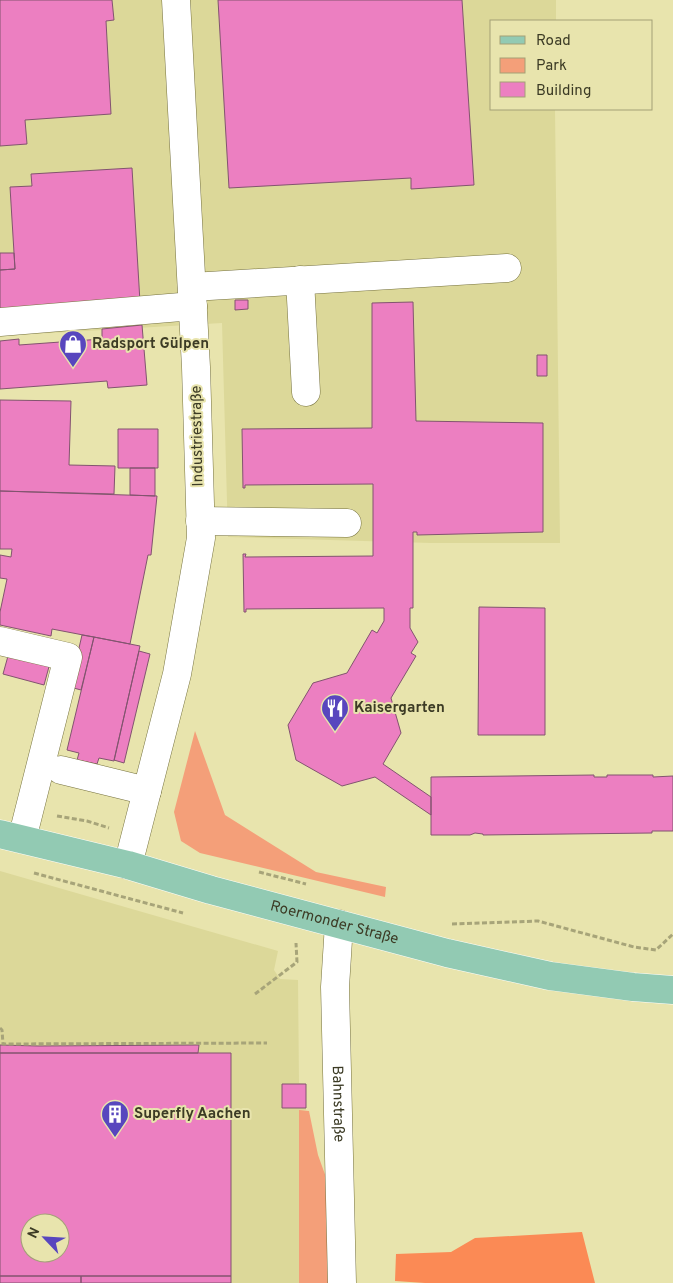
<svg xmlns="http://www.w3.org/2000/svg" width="673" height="1283" font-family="Overpass,sans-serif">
  <rect width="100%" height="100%" fill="#e8e4ad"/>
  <!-- built -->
  <path fill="#dcd899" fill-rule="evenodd" d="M0 0H556V21H492V109H555L560 543H431L228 537 222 323 0 336Z
    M0 871 278 951 274 970 280 979 298 980 299 1083 306 1084V1110L299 1111V1283H0ZM30 1223H60V1253H30Z"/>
  <!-- green -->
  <path fill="#f49f79" d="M195 731 225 815 316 872 386 887 385 897 200 853 181 841 174 812Z
    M299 1110 309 1111 318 1155 327 1180 328 1283H299Z"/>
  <!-- forest -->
  <path fill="#fb8a55" d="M582 1232 595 1283H425L395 1281 396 1254 451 1252 475 1238Z"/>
  <!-- building -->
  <path fill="#ec7fc1" stroke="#82546f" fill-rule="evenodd" d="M0 0H112L114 20 106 21 111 114 25 120 27 144 0 146Z
    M218 0H462L474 185 411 189V178L229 188Z
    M132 168 140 302 0 310V270L15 269 10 187 32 186 31 174Z
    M0 253H14L15 269 0 270Z
    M235 300H248V309L235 310Z
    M413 302 416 421 543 423V532L417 535V532H413V608H410V628L418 642 411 653 416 656 391 698 401 733 383 764 431 797V815L375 777 342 786 296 760 288 725 313 683 347 673 372 630 377 633 384 621V608L246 609V612H244L243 554H246L245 557 373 556V484L245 485V488H243L242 429 372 428V303Z
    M142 325 147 385 108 388 107 381 0 389V341L19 339V345L102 339V329Z
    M537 355H547V376H537Z
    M0 400 71 401 69 465 115 466 114 494 0 491Z
    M118 429H158V468H118Z
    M130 468H155V496L130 495Z
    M0 491 157 496 151 555H148L130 644 52 629 51 636 0 625V612L7 579 0 578V555L11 557 12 549H0Z
    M479 607 545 608V735H478Z
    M82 635 94 637 81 690 70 687Z
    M94 637 140 646 114 761 99 758 97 764 77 760 79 753 67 750Z
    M139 651 150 654 124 763 114 760Z
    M8 656 50 663 44 685 3 674Z
    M594 775V777H607V775H653V777L673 776V831H652V833L483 835V834L475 833 470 835H431V777Z
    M0 1045 38 1046 199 1045 198 1053H0Z
    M0 1053H231V1276H0ZM30 1223H60V1253H30Z
    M282 1084H306V1108H282Z
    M0 1276H81V1283H0Z
    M81 1276H231V1283H81Z"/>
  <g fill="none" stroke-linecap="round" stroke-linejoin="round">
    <!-- minor casing -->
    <g stroke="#76723f" stroke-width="29">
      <g id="minor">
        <path d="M300 280 306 392"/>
        <path d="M192 287 507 268"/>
        <path d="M0 322 193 306"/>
        <path d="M200 521 347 523"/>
        <path d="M0 641 68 657 22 839"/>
        <path d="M61 770 147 791"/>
        <path d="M128 865 177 674 201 538 196 367 176 0"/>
        <path id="s1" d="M339 924 335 987 342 1283"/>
      </g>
    </g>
    <!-- major casing -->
    <g stroke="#fff" stroke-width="29">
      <g id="major">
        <path id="s2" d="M0 834 128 865 211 890 447 953 550 976 633 987 673 990"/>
      </g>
    </g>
    <!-- path -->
    <path stroke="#a7a479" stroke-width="3" stroke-dasharray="5 2.5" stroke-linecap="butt" d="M57 816 87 821 109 828
      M259 872 306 884
      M34 873 183 913
      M452 924 538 921 634 947 656 950 673 934
      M255 994 297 962 296 943
      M0 1028 2 1030 3 1044 267 1043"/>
    <!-- minor -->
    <use href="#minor" stroke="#fff" stroke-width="28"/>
    <!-- major -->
    <use href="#major" stroke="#92cab3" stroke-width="28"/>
  </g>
  <!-- icons -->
  <defs>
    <g id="shop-pin" transform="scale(1.4375)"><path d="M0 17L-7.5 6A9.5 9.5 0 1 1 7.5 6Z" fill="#5846be" stroke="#e8e4ad"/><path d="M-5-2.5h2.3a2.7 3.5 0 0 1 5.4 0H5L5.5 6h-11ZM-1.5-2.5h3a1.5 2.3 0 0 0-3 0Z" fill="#fff"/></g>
    <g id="restaurant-pin" transform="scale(1.4375)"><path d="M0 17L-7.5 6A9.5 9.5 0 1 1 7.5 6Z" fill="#5846be" stroke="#e8e4ad"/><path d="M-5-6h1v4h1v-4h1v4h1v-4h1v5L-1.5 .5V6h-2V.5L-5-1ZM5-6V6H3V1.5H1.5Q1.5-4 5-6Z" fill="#fff"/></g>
    <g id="building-pin" transform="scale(1.4375)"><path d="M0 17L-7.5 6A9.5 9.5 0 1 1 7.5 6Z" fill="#5846be" stroke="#e8e4ad"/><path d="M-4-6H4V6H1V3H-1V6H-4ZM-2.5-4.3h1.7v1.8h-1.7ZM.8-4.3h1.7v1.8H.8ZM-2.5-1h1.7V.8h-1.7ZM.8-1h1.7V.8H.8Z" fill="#fff"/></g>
  </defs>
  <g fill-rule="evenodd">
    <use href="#shop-pin" x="73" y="344"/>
    <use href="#restaurant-pin" x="335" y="708"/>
    <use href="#building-pin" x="115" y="1114"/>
  </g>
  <g text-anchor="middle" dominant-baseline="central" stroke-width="4" stroke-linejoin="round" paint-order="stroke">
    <!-- poi labels -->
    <g font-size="15" font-weight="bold" fill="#3c3b25" stroke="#e8e4ad" text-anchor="start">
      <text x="92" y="344">Radsport Gülpen</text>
      <text x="354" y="708">Kaisergarten</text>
      <text x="134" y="1114">Superfly Aachen</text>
    </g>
    <!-- street labels -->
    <g font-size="15" fill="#3c3b25" stroke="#e8e4ad">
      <text transform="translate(198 436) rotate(-91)">Industriestraße</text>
      <text stroke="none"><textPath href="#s2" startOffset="346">Roermonder Straße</textPath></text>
      <text stroke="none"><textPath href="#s1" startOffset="180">Bahnstraße</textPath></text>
    </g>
  </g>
  <!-- legend -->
  <rect x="490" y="20" width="162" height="90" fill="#e8e4ad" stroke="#a3a077"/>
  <rect x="500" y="36" width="25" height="8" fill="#92cab3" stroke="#a3a077"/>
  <text x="536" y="45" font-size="15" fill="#3c3b25">Road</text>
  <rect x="500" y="58" width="25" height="15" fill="#f49f79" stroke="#a3a077"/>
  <text x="536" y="70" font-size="15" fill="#3c3b25">Park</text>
  <rect x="500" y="82" width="25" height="15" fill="#ec7fc1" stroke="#a3a077"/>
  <text x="536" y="95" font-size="15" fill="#3c3b25">Building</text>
  <!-- north arrow -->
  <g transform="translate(45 1238) rotate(295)"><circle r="24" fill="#e8e4ad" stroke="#a3a077"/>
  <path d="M0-4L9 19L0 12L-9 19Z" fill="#5846be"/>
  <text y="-8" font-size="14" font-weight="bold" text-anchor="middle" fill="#3c3b25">N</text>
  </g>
</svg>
